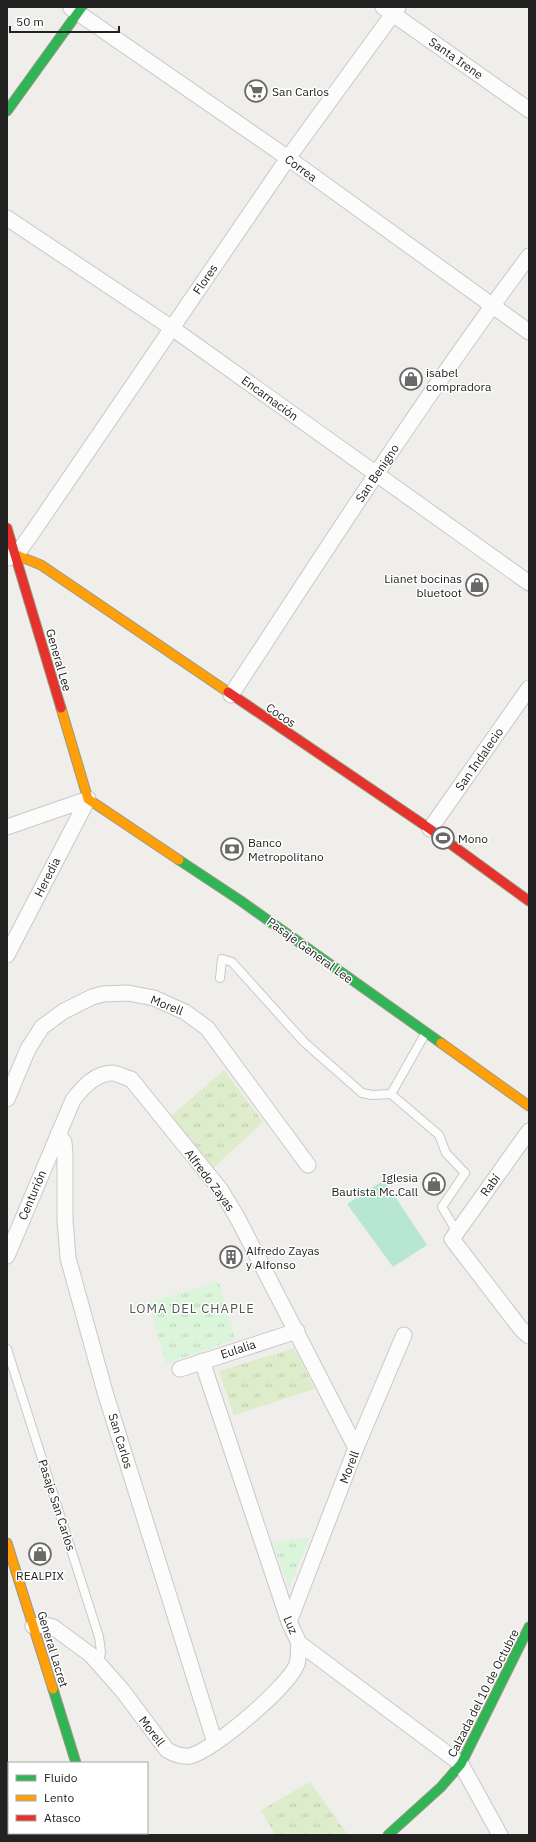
<svg xmlns="http://www.w3.org/2000/svg" width="536" height="1842" font-family="'IBM Plex Sans',sans-serif">
  <defs>
    <pattern id="grass-tufts" width="24" height="20" patternUnits="userSpaceOnUse"><rect width="24" height="20" fill="#ddeccb"/><path d="M3 7l-1-3M5 7V3M7 7l1-3M15 17l-1-3M17 17v-4M19 17l1-3" fill="none" stroke="#bdcaae"/></pattern>
    <pattern id="park-tufts" width="24" height="20" patternUnits="userSpaceOnUse"><rect width="24" height="20" fill="#daf5da"/><path d="M3 7l-1-3M5 7V3M7 7l1-3M15 17l-1-3M17 17v-4M19 17l1-3" fill="none" stroke="#bbd2bb"/></pattern>
  </defs>
  <rect width="100%" height="100%" fill="#f0eeeb"/>
  <!-- grass -->
  <path fill="url(#grass-tufts)" d="M224 1070 263 1122 213 1168 170 1117Z
    M294 1348 315 1389 234 1415 219 1371Z
    M310 1782 348 1835H275L261 1810Z"/>
  <!-- park -->
  <path fill="url(#park-tufts)" d="M219 1281 235 1339 166 1364 149 1302Z
    M310 1537 289 1587 273 1543Z"/>
  <!-- pitch -->
  <path fill="#b7e6d2" d="M384 1180 427 1245 393 1267 347 1204Z"/>
  <g fill="none" stroke-linecap="round" stroke-linejoin="round">
    <!-- lane casing -->
    <g stroke="#c9c8c7" stroke-width="10">
      <path id="lane" d="M220 978 222 959 232 962 304 1042 362 1093 372 1095 391 1094
        M425 1034 391 1094 439 1135 446 1153 465 1173 442 1207 457 1232
        M7 1349 99 1637 101 1652 99 1663"/>
    </g>
    <!-- street casing -->
    <g stroke="#c9c8c7" stroke-width="17">
      <path id="street" d="M383 7 529 110
        M71 8 288 158 529 332
        M7 218 172 328 529 583
        M8 558 16 555 30 536 288 158 398 7
        M231 695C328 547 423 398 529 256
        M7 827 88 799
        M430 829 529 688
        M7 955 88 799
        M7 1099 28 1049 42 1027 64 1011 92 997 103 994 128 993 154 998 185 1012 207 1028 308 1165
        M529 1131 452 1239 521 1329 529 1336
        M58 1134 64 1142 65 1154V1220L68 1258 105 1392 215 1743
        M7 1256 73 1100C82 1088 95 1073 112 1073 118 1073 125 1078 131 1079L220 1189 237 1217 356 1448
        M202 1361 289 1622 299 1643 461 1764 500 1835
        M180 1369 297 1331
        M289 1622 356 1448 404 1335
        M33 1626 45 1625 53 1627 91 1655 122 1690 167 1750C174 1754 181 1757 190 1756 213 1751 289 1686 297 1664 299 1658 298 1649 299 1643
        M7 1772 9 1774"/>
    </g>
    <!-- fast casing -->
    <g stroke="#999a82" stroke-width="11">
      <path id="fast" d="M7 111 82 7
        M179 860 241 901 441 1043
        M53 1689 76 1763
        M388 1835 441 1787 461 1764 529 1627"/>
    </g>
    <!-- slow casing -->
    <g stroke="#999a82" stroke-width="11">
      <path id="slow" d="M16 555 41 565 228 692
        M61 708 88 799 179 860
        M441 1043 529 1106
        M7 1543 53 1689"/>
    </g>
    <!-- jam casing -->
    <g stroke="#999a82" stroke-width="11">
      <path id="jam" d="M7 528 61 708
        M228 692 430 829 529 901
        M98 1833V1835"/>
    </g>
    <!-- lane -->
    <use href="#lane" stroke="#fdfcfc" stroke-width="8"/>
    <!-- street -->
    <use href="#street" stroke="#fdfcfc" stroke-width="15"/>
    <!-- fast -->
    <use href="#fast" stroke="#30b455" stroke-width="9"/>
    <!-- slow -->
    <use href="#slow" stroke="#ff9f0a" stroke-width="9"/>
    <!-- jam -->
    <use href="#jam" stroke="#e5322d" stroke-width="9"/>
  </g>
  <!-- icons -->
  <defs>
    <g id="supermarket-ring" transform="scale(1.15)"><circle r="9.5" fill="#fff" stroke="#6a6968" stroke-width="1.5"/><path d="M-6-5.5h2.5l.6 2H6L4.5 2H-2.5L-4.4-4H-6ZM-1.5 3.2a1.3 1.3 0 1 0 .1 0ZM3 3.2a1.3 1.3 0 1 0 .1 0Z" fill="#6a6968"/></g>
    <g id="shop-ring" transform="scale(1.15)"><circle r="9.5" fill="#fff" stroke="#6a6968" stroke-width="1.5"/><path d="M-5-2.5h2.3a2.7 3.5 0 0 1 5.4 0H5L5.5 6h-11ZM-1.5-2.5h3a1.5 2.3 0 0 0-3 0Z" fill="#6a6968"/></g>
    <g id="stadium-ring" transform="scale(1.15)"><circle r="9.5" fill="#fff" stroke="#6a6968" stroke-width="1.5"/><path d="M0-5a6.5 5 0 1 0 0 10a6.5 5 0 1 0 0-10ZM-3.5-1.8h7v3.6h-7Z" fill="#6a6968"/></g>
    <g id="bank-ring" transform="scale(1.15)"><circle r="9.5" fill="#fff" stroke="#6a6968" stroke-width="1.5"/><path d="M-6-4H6V4H-6ZM0-2.3a2.3 2.3 0 1 0 0 4.6a2.3 2.3 0 1 0 0-4.6Z" fill="#6a6968"/></g>
    <g id="building-ring" transform="scale(1.15)"><circle r="9.5" fill="#fff" stroke="#6a6968" stroke-width="1.5"/><path d="M-4-6H4V6H1V3H-1V6H-4ZM-2.5-4.3h1.7v1.8h-1.7ZM.8-4.3h1.7v1.8H.8ZM-2.5-1h1.7V.8h-1.7ZM.8-1h1.7V.8H.8Z" fill="#6a6968"/></g>
  </defs>
  <g fill-rule="evenodd">
    <use href="#supermarket-ring" x="256" y="91"/>
    <use href="#shop-ring" x="411" y="379"/>
    <use href="#shop-ring" x="477" y="585"/>
    <use href="#stadium-ring" x="443" y="838"/>
    <use href="#bank-ring" x="232" y="849"/>
    <use href="#shop-ring" x="434" y="1184"/>
    <use href="#building-ring" x="231" y="1257"/>
    <use href="#shop-ring" x="40" y="1554"/>
  </g>
  <g text-anchor="middle" dominant-baseline="central" stroke-width="3" stroke-linejoin="round" paint-order="stroke">
    <!-- street labels -->
    <g font-size="12" fill="#222" stroke="#fff">
      <text transform="translate(456 58) rotate(35)">Santa Irene</text>
      <text transform="translate(301 168) rotate(36)">Correa</text>
      <text transform="translate(205 279) rotate(-56)">Flores</text>
      <text transform="translate(270 398) rotate(36)">Encarnación</text>
      <text transform="translate(377 473) rotate(-56)">San Benigno</text>
      <text transform="translate(59 660) rotate(74)">General Lee</text>
      <text transform="translate(281 715) rotate(34)">Cocos</text>
      <text transform="translate(479 759) rotate(-55)">San Indalecio</text>
      <text transform="translate(47 877) rotate(-63)">Heredia</text>
      <text transform="translate(310 950) rotate(36)">Pasaje General Lee</text>
      <text transform="translate(167 1005) rotate(22)">Morell</text>
      <text transform="translate(210 1180) rotate(53)">Alfredo Zayas</text>
      <text transform="translate(490 1185) rotate(-54)">Rabí</text>
      <text transform="translate(32 1195) rotate(-67)">Centurión</text>
      <text transform="translate(238 1349) rotate(-18)">Eulalia</text>
      <text transform="translate(121 1441) rotate(73)">San Carlos</text>
      <text transform="translate(349 1467) rotate(-69)">Morell</text>
      <text transform="translate(57 1505) rotate(72)">Pasaje San Carlos</text>
      <text transform="translate(291 1625) rotate(67)">Luz</text>
      <text transform="translate(53 1649) rotate(73)">General Lacret</text>
      <text transform="translate(483 1693) rotate(-63)">Calzada del 10 de Octubre</text>
      <text transform="translate(152 1731) rotate(53)">Morell</text>
    </g>
    <!-- poi labels -->
    <g font-size="12" fill="#222" stroke="#fff" text-anchor="start">
      <text x="272" y="91">San Carlos</text>
      <text x="426" y="372">isabel<tspan x="426" dy="14">compradora</tspan></text>
      <text x="462" y="578" text-anchor="end">Lianet bocinas<tspan x="462" dy="14">bluetoot</tspan></text>
      <text x="458" y="838">Mono</text>
      <text x="248" y="842">Banco<tspan x="248" dy="14">Metropolitano</tspan></text>
      <text x="418" y="1177" text-anchor="end">Iglesia<tspan x="418" dy="14">Bautista Mc.Call</tspan></text>
      <text x="246" y="1250">Alfredo Zayas<tspan x="246" dy="14">y Alfonso</tspan></text>
      <text x="40" y="1575" text-anchor="middle">REALPIX</text>
    </g>
    <!-- neighbourhood labels -->
    <g font-size="13" letter-spacing="1" fill="#555" stroke="#fff">
      <text x="192" y="1308">LOMA DEL CHAPLE</text>
    </g>
  </g>
  <!-- border -->
  <rect width="536" height="1842" fill="none" stroke="#222222" stroke-width="16"/>
  <!-- legend -->
  <rect x="8" y="1762" width="140" height="72" fill="#ffffff" stroke="#a7a7a7"/>
  <rect x="16" y="1775" width="20" height="6" fill="#30b455" stroke="#a7a7a7"/>
  <text x="44" y="1782" font-size="12" fill="#222222">Fluido</text>
  <rect x="16" y="1795" width="20" height="6" fill="#ff9f0a" stroke="#a7a7a7"/>
  <text x="44" y="1802" font-size="12" fill="#222222">Lento</text>
  <rect x="16" y="1815" width="20" height="6" fill="#e5322d" stroke="#a7a7a7"/>
  <text x="44" y="1822" font-size="12" fill="#222222">Atasco</text>
  <!-- scale -->
  <path d="M10 26v6h109v-6" fill="none" stroke="#222222" stroke-width="2"/>
  <text x="16" y="26" font-size="12" fill="#222222" stroke="#ffffff" stroke-width="3" paint-order="stroke">50 m</text>
</svg>
